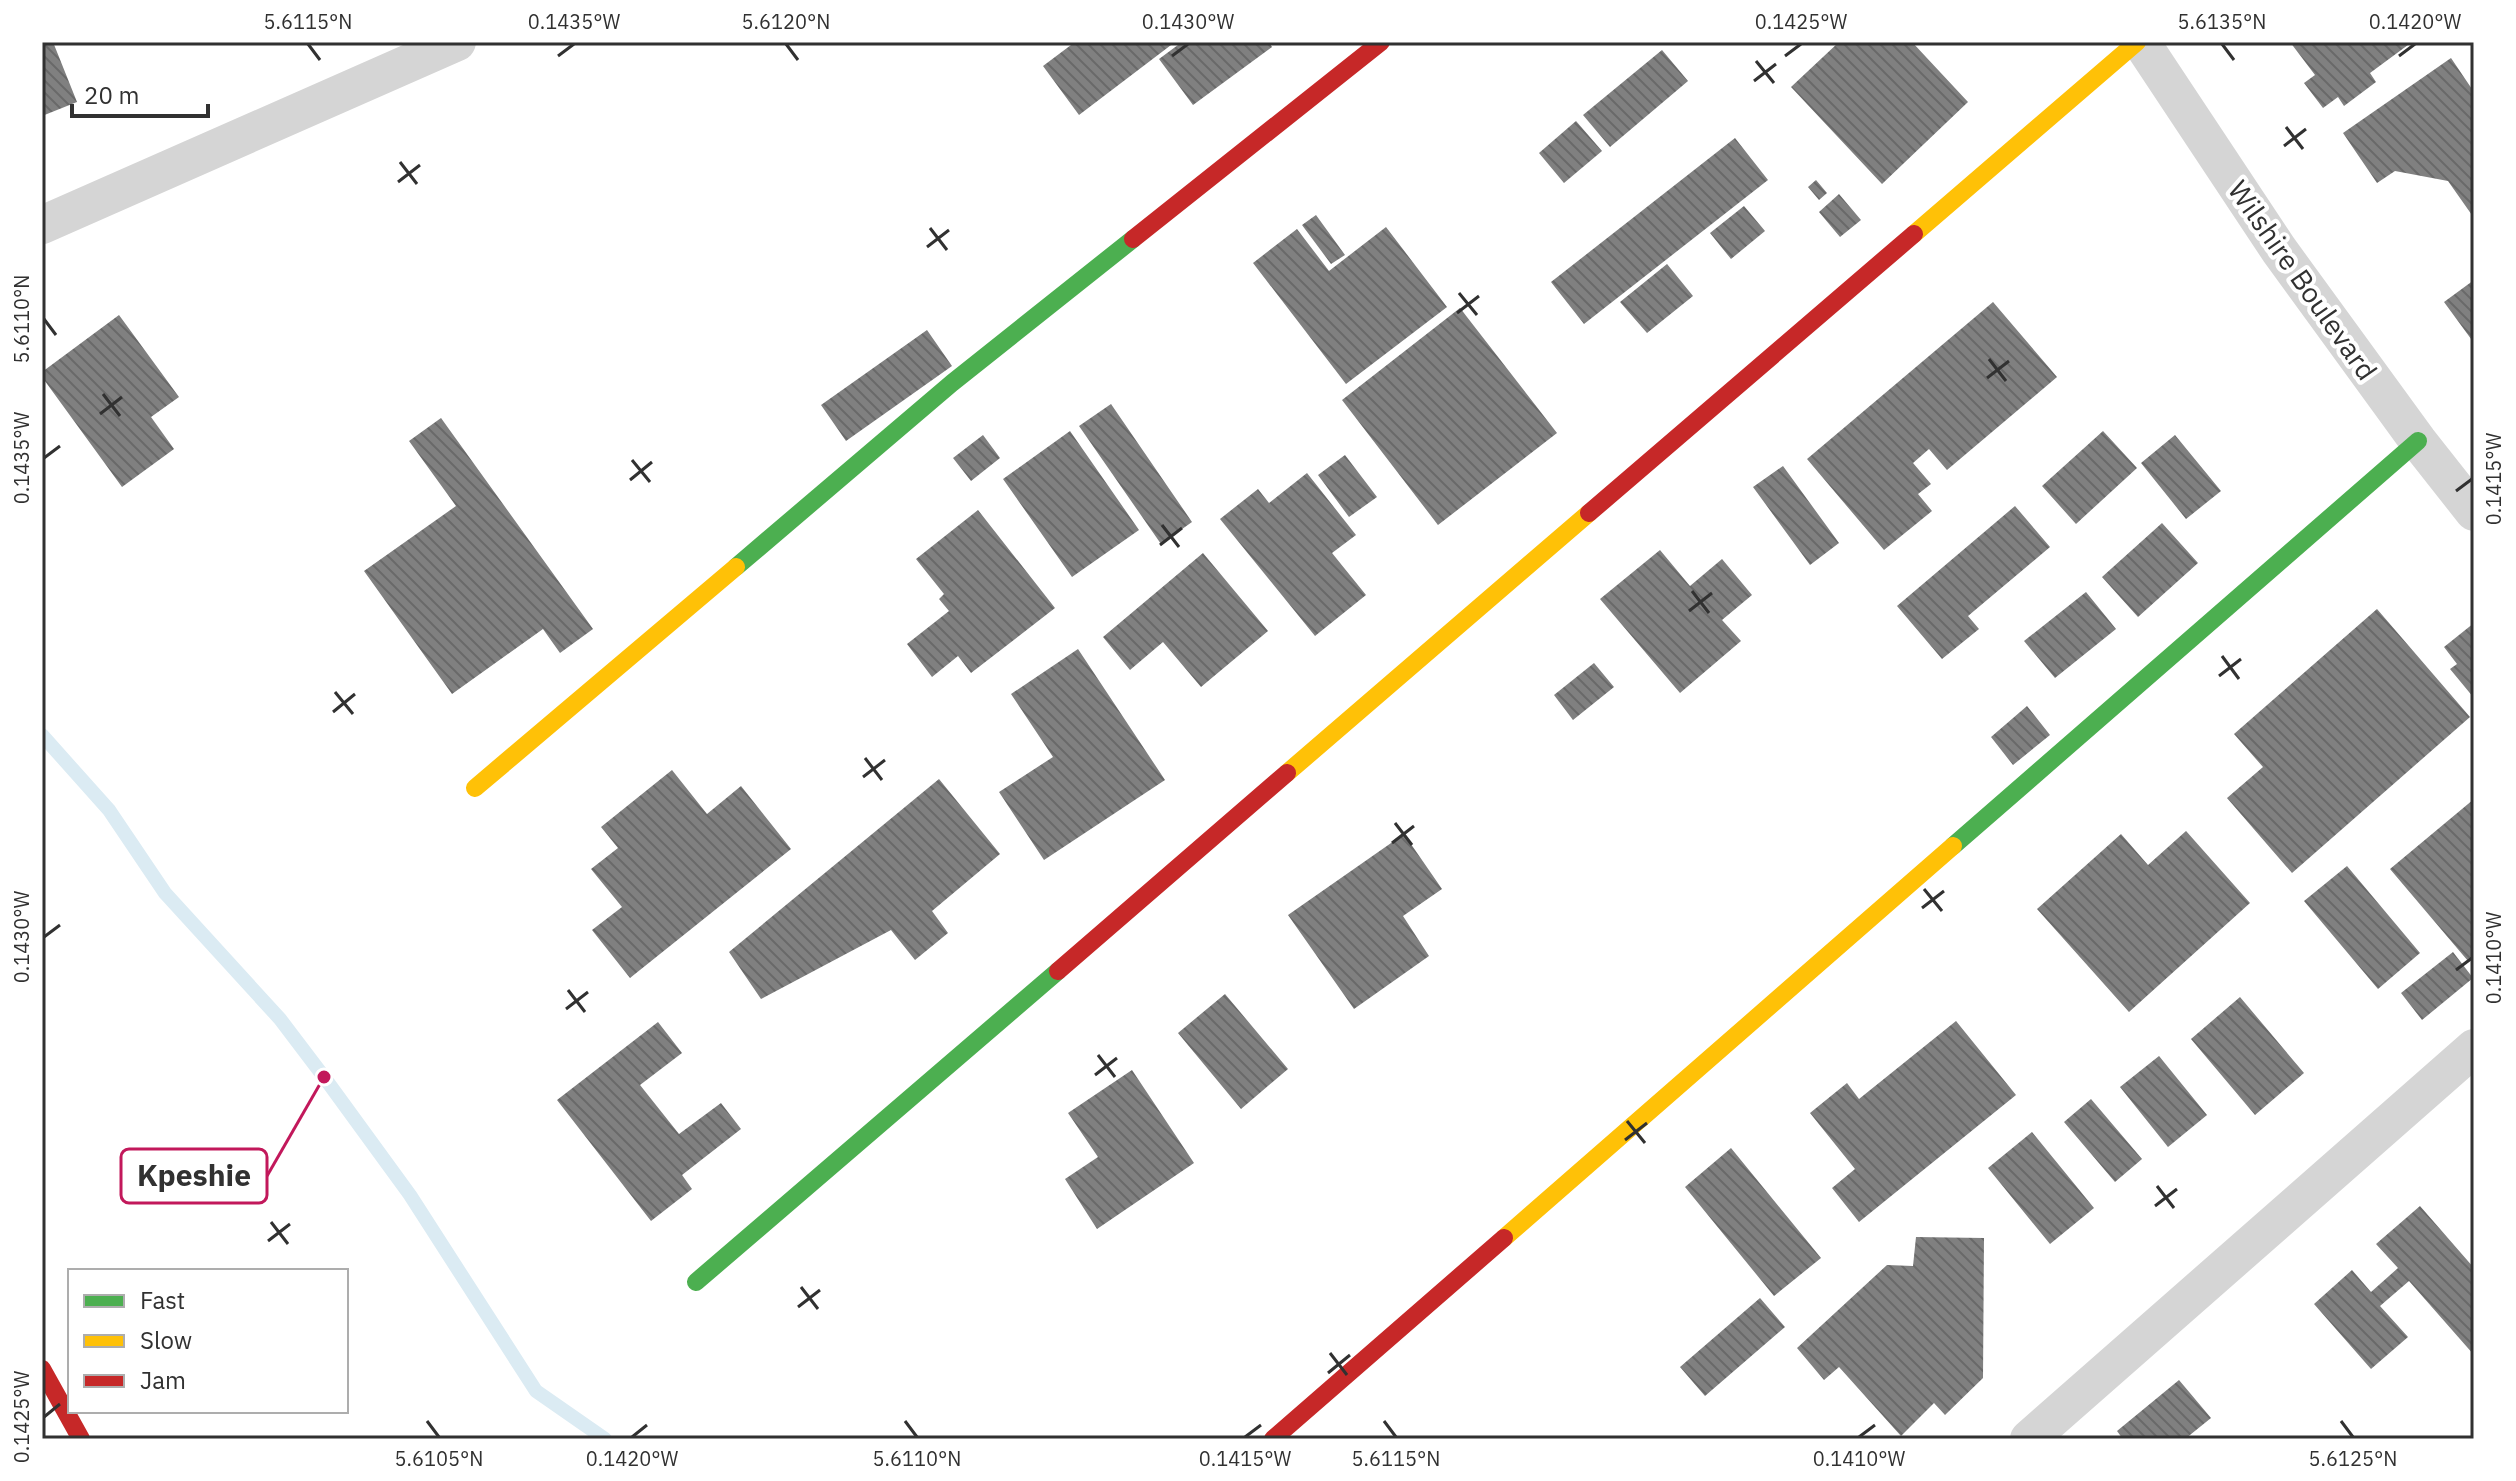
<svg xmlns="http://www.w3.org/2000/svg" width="2516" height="1481" font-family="'IBM Plex Sans',sans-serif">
  <defs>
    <pattern id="building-back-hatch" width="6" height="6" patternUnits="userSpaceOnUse" patternTransform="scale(2)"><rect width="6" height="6" fill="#808080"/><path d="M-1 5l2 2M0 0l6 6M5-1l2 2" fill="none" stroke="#696969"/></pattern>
  </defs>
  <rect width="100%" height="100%" fill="#fff"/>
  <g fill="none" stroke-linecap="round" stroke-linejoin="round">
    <!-- stream -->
    <path stroke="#dbebf3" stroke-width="14" d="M42 735 109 810 165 893 280 1019 324 1077 410 1195 536 1391 605 1439"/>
  </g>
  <!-- building -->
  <path fill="url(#building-back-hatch)" d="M42 42H53L77 102 42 116Z
    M1075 42H1175L1079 115 1043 66Z
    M1182 42H1269L1272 47 1193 105 1159 59Z
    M1839 42H1912L1968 102 1882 184 1791 87Z
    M2290 42H2412L2370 73 2376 82 2344 106 2338 97 2323 108 2304 83 2315 75Z
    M1662 50 1688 81 1610 147 1583 115Z
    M2451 58 2474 92V218L2448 181 2395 171 2377 183 2343 133Z
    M1576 121 1602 151 1564 183 1539 153Z
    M1735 138 1768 180 1584 324 1551 282Z
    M1816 180 1827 193 1819 200 1808 187Z
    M1839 194 1861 220 1840 237 1819 212Z
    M1744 206 1765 231 1731 259 1710 233Z
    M1316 215 1345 255 1331 264 1302 225Z
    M1386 227 1447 307 1346 384 1253 263 1297 229 1329 271Z
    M1667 264 1693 296 1647 333 1620 302Z
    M2474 280V343L2444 302Z
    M1993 302 2057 377 1947 470 1929 449 1913 463 1931 484 1918 494 1932 511 1884 550 1807 459Z
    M1460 308 1557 433 1438 525 1342 400Z
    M119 315 179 397 151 417 174 449 122 487 42 377V372Z
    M927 330 952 366 846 441 821 405Z
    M1111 404 1192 522 1161 544 1079 426Z
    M441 418 593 629 560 653 543 629 452 694 364 571 456 506 409 441Z
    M1070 431 1139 530 1072 577 1003 479Z
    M2103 431 2137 468 2076 524 2042 486Z
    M983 435 1000 458 971 481 953 458Z
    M2175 435 2221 491 2186 519 2141 463Z
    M1345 455 1377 497 1349 517 1318 475Z
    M1783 466 1839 543 1810 565 1753 487Z
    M1307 473 1356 535 1332 553 1366 595 1315 636 1220 519 1258 489 1269 503Z
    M2015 506 2050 547 1968 616 1979 629 1942 659 1897 606Z
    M978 510 1055 608 971 673 958 656 932 677 907 644 949 611 939 599 944 594 916 559Z
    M2162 523 2198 563 2138 617 2102 577Z
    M1660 550 1690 586 1722 559 1752 595 1722 620 1741 641 1680 693 1600 599Z
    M1203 553 1268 631 1201 687 1163 642 1130 670 1103 637Z
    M2086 592 2116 629 2055 678 2024 641Z
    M2377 609 2470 717 2292 873 2227 798 2263 767 2234 734Z
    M2474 623V698L2450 669 2457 664 2444 647Z
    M1078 649 1165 780 1044 860 999 792 1053 757 1011 694Z
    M1594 663 1614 687 1573 720 1554 695Z
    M2027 706 2050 735 2013 765 1991 737Z
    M672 770 707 814 741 786 791 849 630 978 592 930 622 907 591 869 618 848 601 827Z
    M939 779 1000 854 932 911 948 933 915 960 891 930 761 999 729 952Z
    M2474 799V956L2468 961 2390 869Z
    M2186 831 2250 903 2129 1012 2037 909 2121 834 2148 865Z
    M1404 834 1442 889 1403 916 1429 956 1354 1009 1288 915Z
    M2347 866 2420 953 2378 989 2304 901Z
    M2453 952 2473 978 2422 1020 2401 993Z
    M1225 994 1288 1069 1241 1109 1178 1033Z
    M2240 997 2304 1073 2255 1115 2191 1039Z
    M1956 1021 2016 1095 1859 1222 1832 1188 1855 1169 1810 1113 1847 1083 1859 1099Z
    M658 1022 682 1053 640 1085 679 1134 721 1103 741 1129 682 1175 692 1189 651 1221 557 1100Z
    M2159 1056 2207 1115 2168 1147 2120 1087Z
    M1132 1070 1194 1163 1097 1229 1065 1179 1098 1157 1068 1113Z
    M2091 1099 2142 1159 2115 1182 2064 1122Z
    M2032 1132 2094 1208 2050 1244 1988 1168Z
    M1731 1148 1821 1258 1774 1296 1685 1187Z
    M2420 1206 2474 1268V1355L2409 1281 2380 1306 2408 1337 2371 1369 2314 1304 2352 1270 2371 1292 2398 1268 2376 1244Z
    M1916 1237 1984 1238 1983 1378 1945 1415 1934 1403 1901 1436 1839 1367 1824 1380 1797 1348 1887 1265 1913 1266Z
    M1760 1298 1785 1327 1705 1396 1680 1367Z
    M2179 1380 2211 1418 2185 1439H2123L2117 1431Z"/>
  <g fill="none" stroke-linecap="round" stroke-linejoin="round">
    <!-- street -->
    <path stroke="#d5d5d5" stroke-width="38" d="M2141 42 2279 250 2418 441 2474 512
      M42 225 457 42
      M2029 1439 2474 1048"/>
    <!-- fast -->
    <path stroke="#4caf50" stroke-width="18" d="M736 567 952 383 1133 239
      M1953 846 2418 441
      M696 1282 1058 971"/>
    <!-- slow -->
    <path stroke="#ffc107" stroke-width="18" d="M1914 234 2137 42
      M1287 773 1589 513
      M475 788 736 567
      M1504 1238 1953 846"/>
    <!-- jam -->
    <path stroke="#c62828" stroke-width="18" d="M1133 239 1381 42
      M1589 513 1914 234
      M1058 971 1287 773
      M42 1369 81 1439
      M1273 1439 1504 1238"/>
  </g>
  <!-- ticks -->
  <path fill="none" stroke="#313131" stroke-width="3" d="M308 44 320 60M786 44 798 60M2222 44 2234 60M558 56 574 44M1172 56 1188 44M1785 56 1801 44M2399 56 2415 44M1756 61 1774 83M1754 81 1776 64M2286 127 2303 149M2284 146 2306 129M400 162 417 184M398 182 420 165M930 228 947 250M927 247 949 230M1459 293 1477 315M1457 313 1479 296M44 319 56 335M1989 359 2006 381M1987 378 2009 361M103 394 120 416M100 414 122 397M44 458 60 446M632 460 650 482M630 480 652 462M2456 491 2472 479M1162 525 1179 547M1160 545 1182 528M1692 591 1709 613M1689 611 1712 593M2222 656 2239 679M2219 676 2241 659M335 692 353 714M333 712 355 694M865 758 882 780M863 777 885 760M1395 823 1412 845M1392 843 1414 826M1924 889 1942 911M1922 908 1944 891M44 937 60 925M2456 970 2472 958M568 990 585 1012M566 1009 588 992M1098 1055 1115 1077M1095 1075 1117 1058M1627 1121 1645 1143M1625 1140 1647 1123M2157 1186 2174 1208M2155 1206 2177 1189M271 1222 288 1244M268 1241 290 1224M801 1287 818 1309M798 1307 820 1290M1330 1353 1347 1375M1328 1373 1350 1355M44 1417 60 1404M427 1421 439 1437M905 1421 917 1437M1384 1421 1396 1437M2341 1421 2353 1437M632 1437 647 1425M1245 1437 1261 1425M1859 1437 1875 1425"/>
  <g text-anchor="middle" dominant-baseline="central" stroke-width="8" stroke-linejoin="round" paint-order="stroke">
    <!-- street labels -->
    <g font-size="28" fill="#313131" stroke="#fff">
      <text transform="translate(2303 280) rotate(55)">Wilshire Boulevard</text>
    </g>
  </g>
  <!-- callouts -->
  <path fill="none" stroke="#c2185b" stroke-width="3" d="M324 1077L267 1176"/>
  <circle fill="#c2185b" stroke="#fff" stroke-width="3" cx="324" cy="1077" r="8"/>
  <rect fill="#fff" stroke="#c2185b" stroke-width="3" x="121" y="1149" width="146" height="54" rx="8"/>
  <g font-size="30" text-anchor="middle" font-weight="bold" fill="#313131">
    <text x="194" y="1186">Kpeshie</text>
  </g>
  <!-- border -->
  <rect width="2516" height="1481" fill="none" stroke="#ffffff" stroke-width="88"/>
  <!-- legend -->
  <rect x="68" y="1269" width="280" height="144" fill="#ffffff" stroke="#adadad" stroke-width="2"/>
  <rect x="84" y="1295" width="40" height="12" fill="#4caf50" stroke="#adadad" stroke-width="2"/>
  <text x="140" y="1309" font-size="24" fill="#313131">Fast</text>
  <rect x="84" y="1335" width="40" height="12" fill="#ffc107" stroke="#adadad" stroke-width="2"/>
  <text x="140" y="1349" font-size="24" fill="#313131">Slow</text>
  <rect x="84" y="1375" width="40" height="12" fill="#c62828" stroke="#adadad" stroke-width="2"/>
  <text x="140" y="1389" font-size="24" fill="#313131">Jam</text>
  <!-- scale -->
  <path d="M72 104v12h136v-12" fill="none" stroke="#313131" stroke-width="4"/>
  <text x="84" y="104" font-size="24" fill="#313131" stroke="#ffffff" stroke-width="6" paint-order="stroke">20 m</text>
  <rect x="44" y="44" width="2428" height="1393" fill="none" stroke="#313131" stroke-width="3"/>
  <g font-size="20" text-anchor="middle" fill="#313131">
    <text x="308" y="29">5.6115°N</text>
    <text x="574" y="29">0.1435°W</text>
    <text x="786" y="29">5.6120°N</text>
    <text x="1188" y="29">0.1430°W</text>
    <text x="1801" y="29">0.1425°W</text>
    <text x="2222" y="29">5.6135°N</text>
    <text x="2415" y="29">0.1420°W</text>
    <text transform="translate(22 319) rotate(-90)" y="7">5.6110°N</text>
    <text transform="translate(22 458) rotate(-90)" y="7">0.1435°W</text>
    <text transform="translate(2494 479) rotate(-90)" y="7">0.1415°W</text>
    <text transform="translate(22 937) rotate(-90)" y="7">0.1430°W</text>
    <text transform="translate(2494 958) rotate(-90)" y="7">0.1410°W</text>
    <text transform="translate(22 1417) rotate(-90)" y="7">0.1425°W</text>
    <text x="439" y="1466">5.6105°N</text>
    <text x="632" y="1466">0.1420°W</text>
    <text x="917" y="1466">5.6110°N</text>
    <text x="1245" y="1466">0.1415°W</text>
    <text x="1396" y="1466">5.6115°N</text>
    <text x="1859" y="1466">0.1410°W</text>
    <text x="2353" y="1466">5.6125°N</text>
  </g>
</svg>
